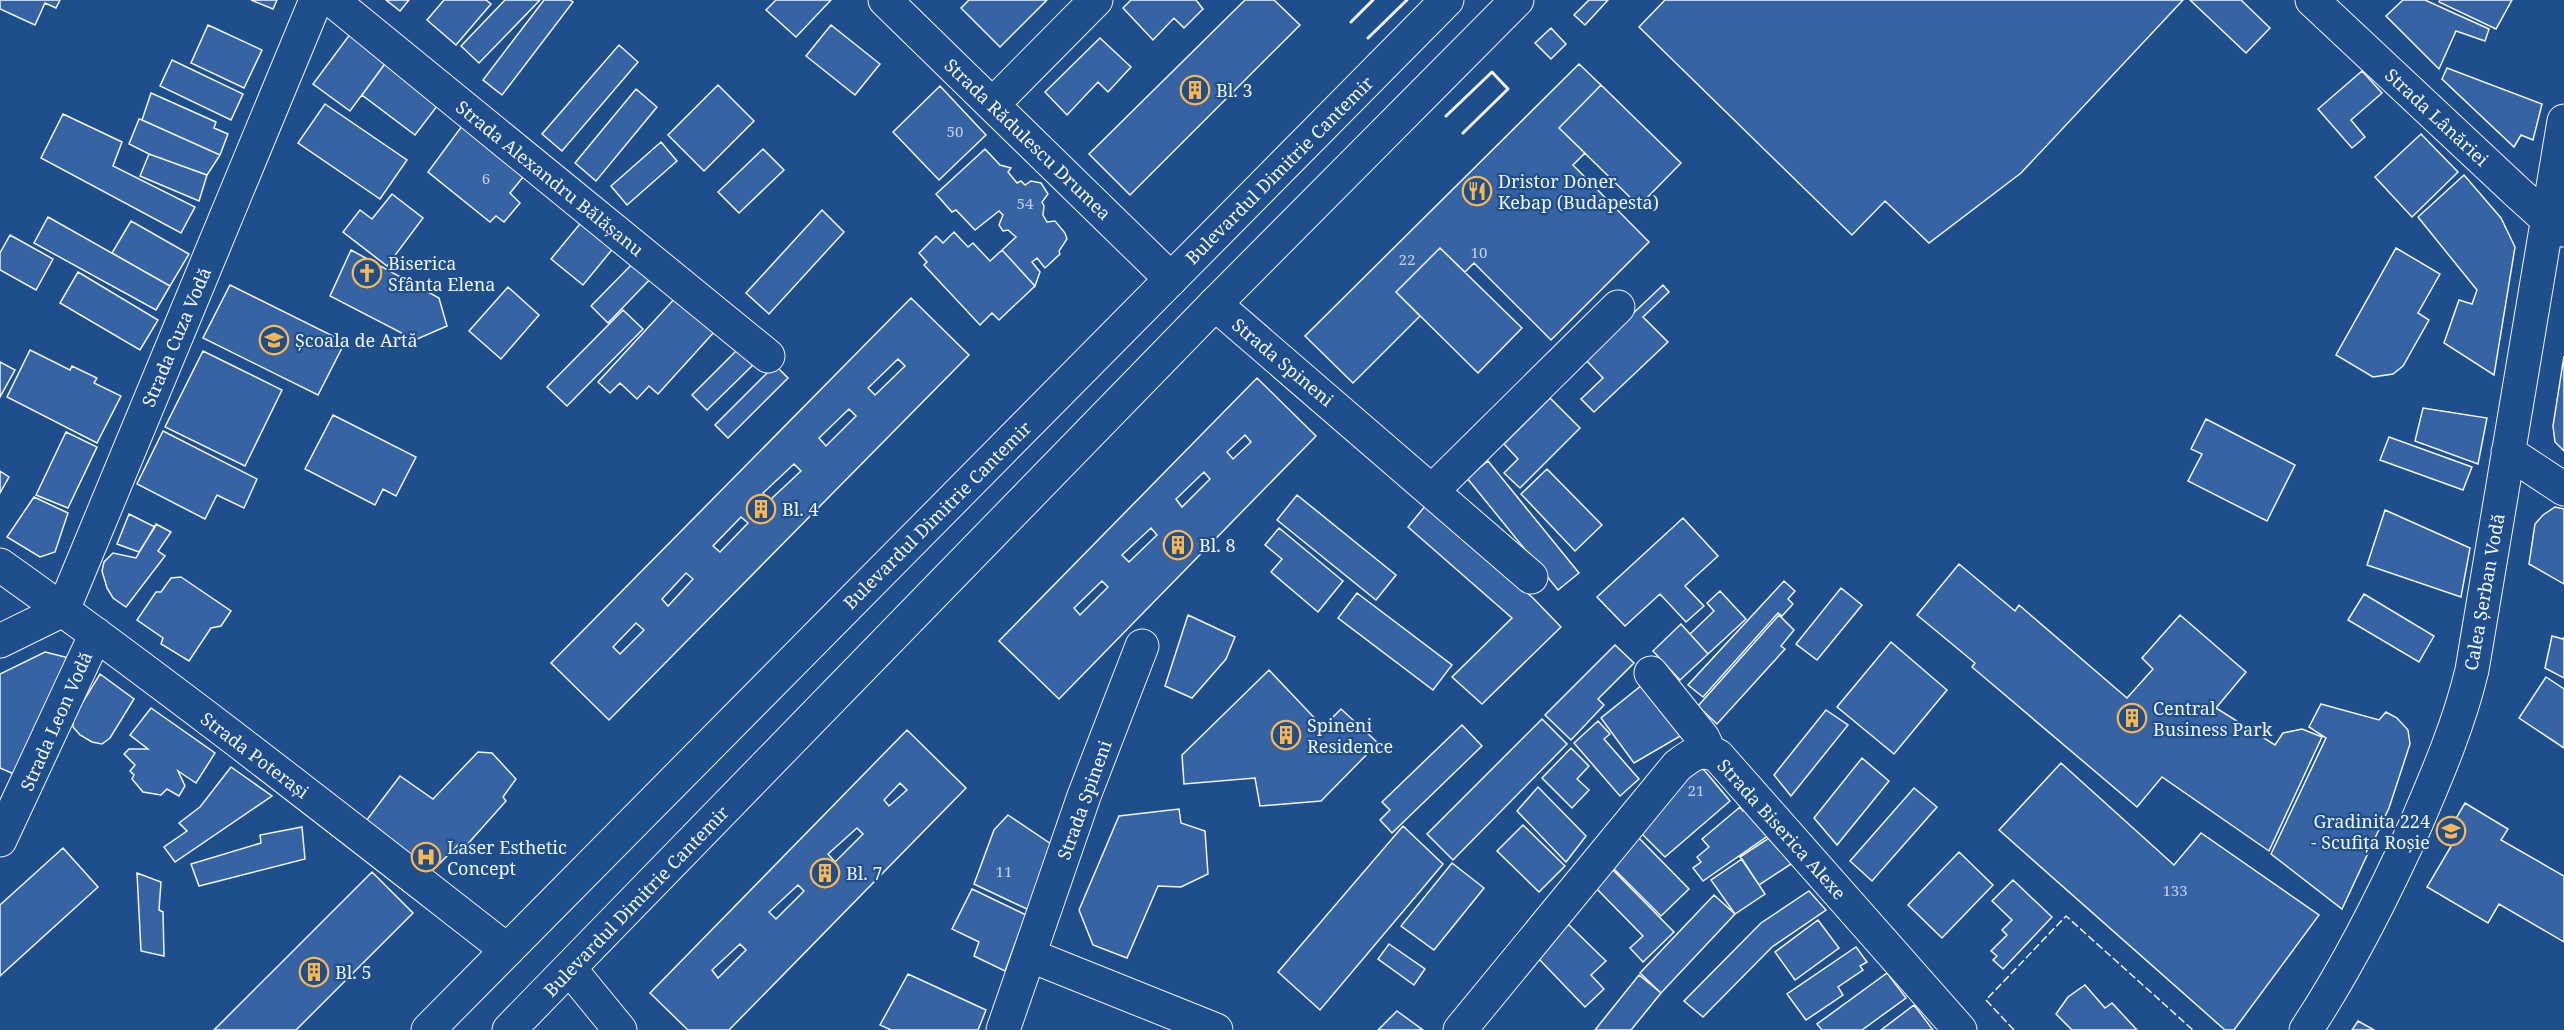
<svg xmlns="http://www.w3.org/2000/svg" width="2564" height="1030" font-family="'Noto Serif',serif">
  <rect width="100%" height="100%" fill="#1f4e8c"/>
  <!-- building -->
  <path fill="#3563a3" stroke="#f2f6ff" stroke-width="1.5" fill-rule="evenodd" d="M0 0H60L56 8 45 3 35 25 0 9Z
    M251 0H277L273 9Z
    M386 0H409L400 11Z
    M444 0H486L491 4 456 45 427 20Z
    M505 0H540L479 63 461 46Z
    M544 0H570L573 2 502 95 483 80Z
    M776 0H831L796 37 766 10Z
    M969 0H1047L1000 47 961 8Z
    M1131 0H1196L1203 9 1184 28 1174 18 1153 40 1123 8Z
    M1245 0H1274L1300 25 1130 195 1089 154Z
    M1589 0H1608L1585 25 1574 15Z
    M1665 0H2183L2021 173 1929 243 1885 201 1852 235 1639 27Z
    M2190 0H2241L2270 28 2246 53Z
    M2403 0H2425L2489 29 2485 41 2456 31 2439 69 2386 16Z
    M2440 0H2512L2496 29 2439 2Z
    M208 25 262 50 244 88 191 63Z
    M831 25 880 64 855 95 806 56Z
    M1551 28 1566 44 1551 59 1535 43Z
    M351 33 387 61 350 111 313 84Z
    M1100 38 1131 67 1108 92 1098 82 1067 115 1045 92Z
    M619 45 638 62 562 151 542 134Z
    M172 60 243 94 231 120 160 86Z
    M387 61 441 101 415 135 362 95Z
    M1579 64 1601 85 1559 128 1585 153 1573 165 1649 242 1551 340 1474 263 1465 272 1440 248 1396 292 1420 316 1353 383 1305 336Z
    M2447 68 2542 104 2533 140 2521 135 2514 147 2442 79Z
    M2362 71 2382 93 2351 120 2365 137 2352 148 2318 109Z
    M718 85 754 121 704 171 668 135Z
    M1601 85 1681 163 1639 206 1559 128Z
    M940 86 986 135 939 180 893 132Z
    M636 89 657 107 596 181 575 163Z
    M151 93 216 122 214 128 228 134 220 155 142 120Z
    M325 104 407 160 380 199 298 143Z
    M63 114 122 142 113 166 195 207 181 233 41 158Z
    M139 119 142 120 220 155 207 175 149 154 129 144Z
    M462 126 524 176 510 193 520 203 504 222 496 216 490 222 428 172Z
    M2421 134 2458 172 2412 217 2375 177Z
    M661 142 677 161 627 205 611 186Z
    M763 149 784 170 739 213 718 192Z
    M985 149 1000 165 1011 168 1008 172 1017 183 1021 181 1025 185 1031 181 1041 183 1048 194 1042 202 1044 206 1043 215 1047 222 1055 221 1065 233 1067 239 1059 251 1060 254 1045 268 1037 258 1032 262 1040 272 1035 286 1002 250 1016 237 1008 230 1003 231 999 225 1003 215 999 211 975 230 956 210 952 212 936 194Z
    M149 154 207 175 199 201 140 176Z
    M2464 175 2501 218 2515 247 2494 375 2444 343 2459 300 2472 304 2477 290 2418 217Z
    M392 194 423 218 387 266 343 232 360 210 372 219Z
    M822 210 844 232 769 314 746 293Z
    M48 217 170 286 156 310 34 243Z
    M584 219 615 246 583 285 551 259Z
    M131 221 189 254 170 286 112 253Z
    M954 232 968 247 973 243 990 261 1002 250 1035 286 999 320 992 313 980 325 924 265 927 262 919 253 936 236 943 243Z
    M10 235 53 259 36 290 0 270V253Z
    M1440 248 1522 328 1478 373 1396 292Z
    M2396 248 2440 274 2418 313 2429 320 2403 366 2393 374 2373 377 2336 355Z
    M351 250 439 298 447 326 415 340 330 296Z
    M638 258 655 274 608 323 591 306Z
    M78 272 158 320 140 350 60 303Z
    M230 285 345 342 318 395 203 338Z
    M1663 285 1669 292 1643 317 1668 342 1594 412 1581 399 1603 378 1585 359Z
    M508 287 539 315 501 359 469 331Z
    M677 296 715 331 658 394 649 386 637 399 620 383 610 393 598 382Z
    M911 298 969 355 609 720 551 663ZM898 359 905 366 875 395 868 388ZM849 409 856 416 826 446 819 438ZM794 464 801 471 770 500 763 493ZM741 517 748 523 720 552 713 546ZM686 573 693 579 668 606 662 599ZM636 623 644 630 620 654 613 647Z
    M623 310 643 329 567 406 547 387Z
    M739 348 754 364 707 410 692 395Z
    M30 350 70 370 72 366 97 378 94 383 121 396 97 443 7 397Z
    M203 351 282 390 245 466 165 427Z
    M2564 356V451L2555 442 2553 426Z
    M0 362 15 370 0 397Z
    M775 365 788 378 728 438 715 425Z
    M1257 378 1316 436 1059 699 999 641ZM1245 435 1251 442 1233 459 1227 452ZM1204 472 1210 479 1182 507 1176 499ZM1151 528 1157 535 1129 562 1122 555ZM1102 581 1108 587 1080 615 1074 608Z
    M1550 398 1580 428 1520 488 1504 473 1518 459 1504 444Z
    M2423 408 2487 418 2478 464 2415 441Z
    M333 415 416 457 396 496 383 489 375 505 305 469Z
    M2206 419 2295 465 2267 521 2188 481 2202 454 2191 449Z
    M163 431 257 479 244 508 217 495 205 519 137 484Z
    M66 432 97 447 68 508 36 495Z
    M2389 437 2472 467 2463 490 2380 460Z
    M1488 461 1579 573 1558 590 1467 478Z
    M1547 469 1602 525 1575 551 1521 494Z
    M0 471 9 477 0 493Z
    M1297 495 1396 575 1376 600 1277 520Z
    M34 497 68 513 55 552 40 557 7 537Z
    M1426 505 1533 598 1561 627 1482 704 1452 677 1512 618 1408 527Z
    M2555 507 2564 509V584L2529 564 2535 524 2543 515Z
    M2385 510 2470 548 2461 597 2367 565Z
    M129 514 155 527 139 552 117 544Z
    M1683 518 1718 556 1685 586 1704 606 1686 622 1660 594 1625 626 1597 597Z
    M156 524 171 532 158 551 165 556 126 607 113 598 107 588 102 571 104 562 113 553 136 558Z
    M1279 528 1343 581 1318 612 1271 572 1282 559 1265 545Z
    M1959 564 2015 611 2019 605 2127 698 2153 669 2142 658 2180 615 2246 672 2216 708 2275 745 2283 733 2302 729 2322 737 2269 851 2162 777 2137 807 1972 667 1975 663 1917 615Z
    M181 577 231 611 221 626 211 628 189 661 161 644 163 638 137 620 156 592H161L171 578Z
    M1784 581 1795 591 1788 599 1793 604 1782 616 1778 613 1703 697 1688 685Z
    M1841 588 1862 605 1817 660 1796 644Z
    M1720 591 1746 619 1708 654 1690 634 1714 611 1707 603Z
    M1357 593 1452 665 1433 690 1338 618Z
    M2364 594 2434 636 2419 662 2348 620Z
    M1188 615 1235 637 1226 659 1192 698 1165 686Z
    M1779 615 1794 630 1781 646 1785 649 1717 724 1698 706Z
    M1681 624 1708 654 1680 680 1653 651Z
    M2552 636 2563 639 2564 637V678L2545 668Z
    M1891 642 1947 690 1894 754 1837 707Z
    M1615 645 1634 663 1598 699 1604 705 1571 740 1545 715Z
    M45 652 69 658 16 775 0 768V674Z
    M1269 670 1323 727 1341 709 1378 743 1321 801 1260 806 1255 778 1184 784 1182 755Z
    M100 674 134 699 110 738 102 744 92 742 80 735 73 727V718Z
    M2546 677 2564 689V748L2519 718Z
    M1642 685 1682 735 1634 763 1601 718Z
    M2321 704 2379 720 2386 712 2397 718 2408 730 2410 744 2389 808 2342 909 2271 854 2326 738 2309 727Z
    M151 708 215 753 196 783 178 771 185 786 179 796 167 789 161 795 143 792 132 779 134 775 130 771 135 765 124 754 129 749H148L130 735Z
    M1826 710 1848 725 1791 796 1774 775Z
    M1542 719 1567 744 1453 860 1427 834Z
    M1598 721 1610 734 1604 739 1639 779 1620 796 1574 743Z
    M1462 725 1482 746 1392 833 1380 820 1390 810 1382 802Z
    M907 730 966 788 729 1030H688L650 993ZM900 783 907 790 889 806 884 800ZM857 828 863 834 835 862 828 854ZM798 885 804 891 776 919 769 912ZM740 944 746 950 718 978 712 970Z
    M1571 748 1589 766 1577 779 1589 790 1572 808 1542 778Z
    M478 752 492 753 516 779 503 797 506 801 465 847 459 844 439 864 426 866 401 847H393L379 829 366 821 400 776 433 799Z
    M1862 758 1889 781 1837 845 1814 818Z
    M2061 763 2174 865 2201 833 2319 915 2234 1030H2225L1999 830Z
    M231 767 272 796 175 862 164 847 187 831 179 823 200 807Z
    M1699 768 1704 770 1730 801 1665 857 1639 831 1693 769Z
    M1538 787 1586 836 1566 862 1517 811Z
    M1914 788 1937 807 1872 881 1850 861Z
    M2465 803 2508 829 2501 840 2564 876V942L2499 904 2488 923 2427 887 2453 843 2445 837Z
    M1749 806 1769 835 1703 881 1693 868 1701 862 1697 857 1709 847 1702 839 1740 807 1743 811Z
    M1179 809 1181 823 1205 831 1208 874 1181 887 1158 886 1127 958 1093 945 1079 910 1119 816Z
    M1008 815 1054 846 1029 910 974 884 994 830Z
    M1523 825 1565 866 1539 892 1497 851Z
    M1403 826 1443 864 1320 1010 1278 972Z
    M302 827 305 859 199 886 191 864 261 843 260 835Z
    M1636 835 1689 889 1661 916 1608 863Z
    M1772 836 1791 864 1759 885 1740 857Z
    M63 848 98 887 0 976V905Z
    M1959 852 1993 885 1942 938 1908 905Z
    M1742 859 1765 894 1735 914 1711 880Z
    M1452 863 1484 888 1434 950 1401 926Z
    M1610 867 1674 932 1643 962 1630 948 1643 936 1593 885Z
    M372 872 413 913 296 1030H214Z
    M137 873 161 882 159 910 163 912 164 956 141 951Z
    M2013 880 2052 917 2003 969 1993 960 1997 956 1991 951 2007 935 2002 930 2012 920 1992 901Z
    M972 889 1026 915 1005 971 974 956 979 942 952 929Z
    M1809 891 1826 910 1772 947 1703 1017 1684 1001 1761 923Z
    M1714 895 1735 914 1661 993 1640 973Z
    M1818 920 1839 948 1795 980 1775 952Z
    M1568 924 1606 961 1591 975 1604 989 1585 1007 1537 957Z
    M1389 944 1425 969 1414 985 1378 959Z
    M1856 947 1867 962 1860 966 1863 970 1838 987 1843 995 1806 1020 1787 994Z
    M1887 973 1906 998 1862 1030H1822L1817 1024Z
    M908 974 986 1010 978 1030H891L880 1025Z
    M1639 975 1661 993 1631 1030H1595Z
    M2085 985 2105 1008 2112 1003 2137 1030H2072L2056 1014 2068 997Z
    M1914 1005 1933 1030H1881Z
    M1397 1011 1423 1030H1378Z
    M2358 1021 2374 1030H2352Z"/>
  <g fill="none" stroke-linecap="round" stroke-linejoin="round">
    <!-- minor casing -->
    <g stroke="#f2f6ff" stroke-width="35">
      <path id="minor" d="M332 0 768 356
        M885 0 1171 279
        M2312 0 2517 192 2548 220 2562 230
        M993 104 1096 0
        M1215 304 1531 577
        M2508 452 2564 489
        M1432 491 1618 307
        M0 565C173 688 340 820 507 950
        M0 641 63 610 316 0
        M1651 673 1703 738 1709 751
        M0 840 96 634
        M1029 955 1084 796 1142 646
        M570 969 620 1030
        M1003 1030 1029 955 1216 1030
        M1460 1030 1677 766C1691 755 1701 747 1718 756L1960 1030
        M2306 1030C2349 965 2384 895 2416 824 2438 773 2459 724 2472 670L2564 121"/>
    </g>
    <!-- major casing -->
    <g stroke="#f2f6ff" stroke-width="35">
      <path id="major" d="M428 1030 1447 0
        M509 1030 1215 304 1517 0"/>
    </g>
    <!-- minor -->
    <use href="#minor" stroke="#1f4e8c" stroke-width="33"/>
    <!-- major -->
    <use href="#major" stroke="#1f4e8c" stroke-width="33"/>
    <!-- fence -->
    <path stroke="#f2f6ff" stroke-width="1.5" stroke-dasharray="8 3" stroke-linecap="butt" d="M2014 1030 1986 1000 2066 916 2193 1030"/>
    <!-- wall -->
    <path stroke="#f2f6ff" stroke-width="3" d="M1351 22 1373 0
      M1368 38 1407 0
      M1446 116 1492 72 1508 89 1463 133"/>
  </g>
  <!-- icons -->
  <defs>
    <g id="building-ring" transform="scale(1.5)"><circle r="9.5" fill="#1f4e8c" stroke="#ffb74d" stroke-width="1.5"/><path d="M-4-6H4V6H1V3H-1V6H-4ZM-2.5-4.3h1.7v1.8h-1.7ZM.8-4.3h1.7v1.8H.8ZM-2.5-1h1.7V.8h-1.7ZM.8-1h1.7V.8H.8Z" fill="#ffb74d"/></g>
    <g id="restaurant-ring" transform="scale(1.5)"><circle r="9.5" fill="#1f4e8c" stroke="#ffb74d" stroke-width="1.5"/><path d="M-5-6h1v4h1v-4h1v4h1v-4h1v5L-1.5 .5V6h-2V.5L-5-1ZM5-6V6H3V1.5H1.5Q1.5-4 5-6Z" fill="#ffb74d"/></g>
    <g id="church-ring" transform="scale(1.5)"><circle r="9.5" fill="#1f4e8c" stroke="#ffb74d" stroke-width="1.5"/><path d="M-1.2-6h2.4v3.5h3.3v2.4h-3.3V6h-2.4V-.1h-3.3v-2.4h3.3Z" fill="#ffb74d"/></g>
    <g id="school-ring" transform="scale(1.5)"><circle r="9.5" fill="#1f4e8c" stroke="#ffb74d" stroke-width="1.5"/><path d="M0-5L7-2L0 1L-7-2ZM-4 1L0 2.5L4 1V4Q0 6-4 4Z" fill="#ffb74d"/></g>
    <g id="hospital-ring" transform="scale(1.5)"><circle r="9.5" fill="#1f4e8c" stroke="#ffb74d" stroke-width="1.5"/><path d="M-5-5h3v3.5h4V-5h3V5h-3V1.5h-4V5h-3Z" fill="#ffb74d"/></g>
  </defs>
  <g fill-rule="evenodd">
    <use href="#building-ring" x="1195" y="90"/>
    <use href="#restaurant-ring" x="1477" y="191"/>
    <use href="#church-ring" x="367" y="273"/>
    <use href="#school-ring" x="274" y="340"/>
    <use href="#building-ring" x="761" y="509"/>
    <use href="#building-ring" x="1178" y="545"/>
    <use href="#building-ring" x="2132" y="718"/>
    <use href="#building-ring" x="1286" y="735"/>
    <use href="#school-ring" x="2451" y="831"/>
    <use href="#hospital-ring" x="426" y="857"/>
    <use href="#building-ring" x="825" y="873"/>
    <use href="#building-ring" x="314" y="972"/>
  </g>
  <g text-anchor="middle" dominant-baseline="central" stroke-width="4.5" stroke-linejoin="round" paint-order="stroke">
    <!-- number labels -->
    <g font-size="15" fill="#c3d1e8">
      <text x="955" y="131">50</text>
      <text x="486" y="178">6</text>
      <text x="1025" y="203">54</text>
      <text x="1479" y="252">10</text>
      <text x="1407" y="259">22</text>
      <text x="1696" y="790">21</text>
      <text x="1004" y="871">11</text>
      <text x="2175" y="890">133</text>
    </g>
    <!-- poi labels -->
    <g font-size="18" fill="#f2f6ff" stroke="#1f4e8c" text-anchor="start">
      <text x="1216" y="90">Bl. 3</text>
      <text x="1498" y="181">Dristor Doner<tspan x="1498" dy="21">Kebap (Budapesta)</tspan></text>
      <text x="388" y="263">Biserica<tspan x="388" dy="21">Sfânta Elena</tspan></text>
      <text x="295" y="340">Școala de Artă</text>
      <text x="782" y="509">Bl. 4</text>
      <text x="1199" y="545">Bl. 8</text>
      <text x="2153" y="708">Central<tspan x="2153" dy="21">Business Park</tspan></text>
      <text x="1307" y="725">Spineni<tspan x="1307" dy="21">Residence</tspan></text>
      <text x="2430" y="821" text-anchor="end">Gradinita 224<tspan x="2430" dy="21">- Scufița Roșie</tspan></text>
      <text x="447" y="847">Laser Esthetic<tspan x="447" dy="21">Concept</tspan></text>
      <text x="846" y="873">Bl. 7</text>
      <text x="335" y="972">Bl. 5</text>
    </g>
    <!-- street labels -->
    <g font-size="18" fill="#f2f6ff" stroke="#1f4e8c">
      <text transform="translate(2437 117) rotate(43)">Strada Lânăriei</text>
      <text transform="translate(1028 139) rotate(44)">Strada Rădulescu Drumea</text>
      <text transform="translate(1279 170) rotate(-45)">Bulevardul Dimitrie Cantemir</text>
      <text transform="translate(550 178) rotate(39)">Strada Alexandru Bălășanu</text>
      <text transform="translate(176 337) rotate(-67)">Strada Cuza Vodă</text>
      <text transform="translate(1283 362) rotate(40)">Strada Spineni</text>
      <text transform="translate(937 515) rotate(-45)">Bulevardul Dimitrie Cantemir</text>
      <text transform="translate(2484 592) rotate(-80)">Calea Șerban Vodă</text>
      <text transform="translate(56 721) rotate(-66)">Strada Leon Vodă</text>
      <text transform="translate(255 755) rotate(37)">Strada Poterași</text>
      <text transform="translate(1084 800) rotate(-70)">Strada Spineni</text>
      <text transform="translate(1782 829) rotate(48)">Strada Biserica Alexe</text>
      <text transform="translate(636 901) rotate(-46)">Bulevardul Dimitrie Cantemir</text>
    </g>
  </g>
</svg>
